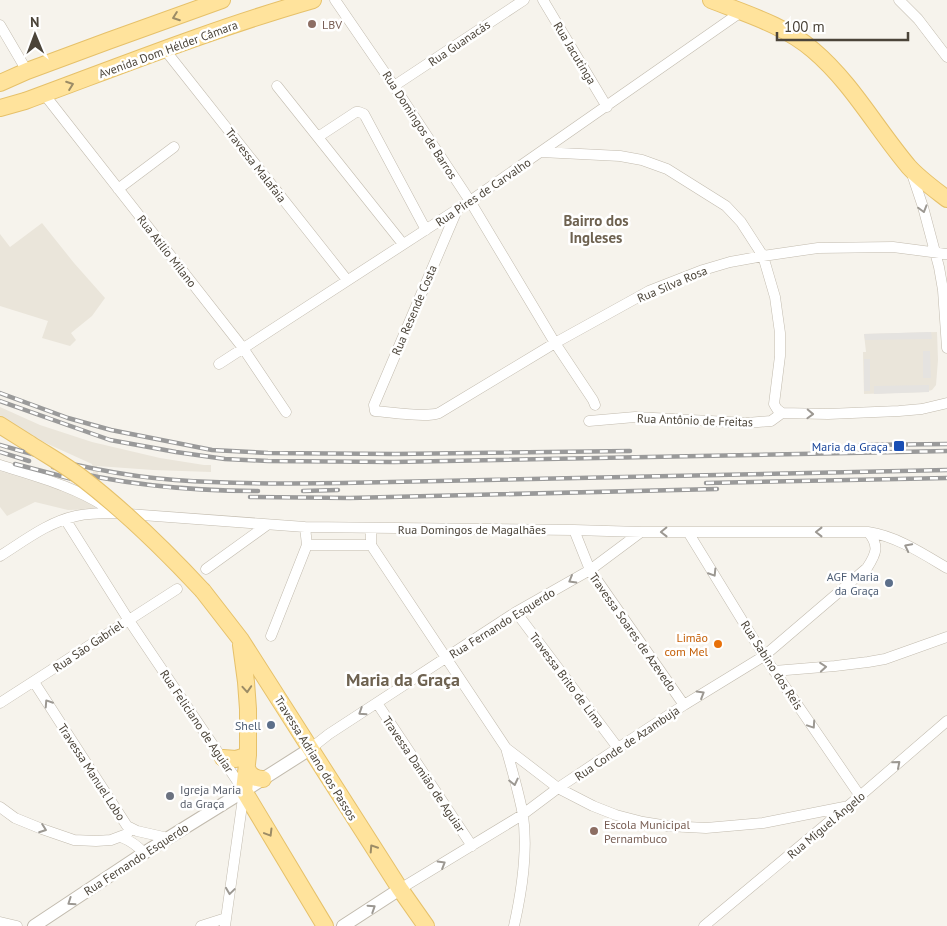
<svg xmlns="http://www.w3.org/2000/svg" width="947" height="926" font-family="'PT Sans',sans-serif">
  <rect width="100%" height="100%" fill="#f6f3ec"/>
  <!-- residential -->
  <path fill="#eae5da" d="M42 223 74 263 105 298 92 316 71 333 76 340 70 346 42 338 48 321 0 306V234L10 247Z
    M937 332 938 360 936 385 932 390 924 392 864 394 863 352H866L864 334Z
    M0 407 40 425 92 442 160 458 204 465H211V472L153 470 97 466 102 509 68 510 35 502 7 516 0 507V471L97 501 92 464 39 440 0 416Z"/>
  <!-- parking -->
  <path fill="#e5e3e0" d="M931 332 932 339 865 340 864 334Z
    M923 351H930L931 378H923Z
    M864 359H870V391H864Z
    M929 385V392L874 394V386Z"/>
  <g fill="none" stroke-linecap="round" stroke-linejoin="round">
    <!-- minor casing -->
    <g stroke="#c2bbae" stroke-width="11">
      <path id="minor" d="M335 0 394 86 470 201 555 343 593 400 595 405
        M543 0 607 107
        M899 0 918 19 947 57
        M0 25 27 71
        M165 50 347 280
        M277 86 403 244
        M394 86 524 0
        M44 94 243 348 286 412
        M318 137 356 112H359L364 114 426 230
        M541 152 620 156 642 160 667 169 726 206 741 222 763 256 775 297 780 333V356L774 404 777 409 782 413
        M912 174 923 207 939 267 943 290 947 348
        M118 189 174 147
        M457 210 374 405 375 411C391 412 426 418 439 413L555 343 649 291 703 270 730 262 763 256 818 248 893 247 947 254
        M219 364 470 201 741 12
        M589 421 635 417 747 423 771 421 782 413 828 414 899 411 922 409 947 403
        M0 465C38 477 77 487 110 510
        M65 519 128 619 244 791 225 926
        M371 528V545L506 748 558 788 593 806 616 815 643 822 668 826 706 828 763 823 849 806
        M574 530 590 570 684 705
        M688 532 764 656 860 796
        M307 545H371
        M0 556C24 541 48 522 76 516 89 513 102 513 115 513L305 527 574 530 641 532H868C896 536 922 553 947 568
        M206 569 267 525
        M516 612 618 748
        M271 636 307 545 305 527
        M774 671 835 666 868 662 885 659 947 637
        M34 682 127 826 137 831 168 838
        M0 703 177 589
        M377 703 472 846
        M506 748C512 770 519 793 523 815 528 852 522 890 514 926
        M310 749 329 734 516 612 590 570 641 532
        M0 807 15 818 42 829 74 840 96 841 111 840 127 834 131 829
        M121 837C131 841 137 845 144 853
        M400 889 522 815 558 788 618 748 684 705 764 656 867 568C876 554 880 546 868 532
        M0 922 17 926
        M201 926 226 918
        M704 926 860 796 947 721"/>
    </g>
    <!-- tertiary casing -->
    <g stroke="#c2bbae" stroke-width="14">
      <path id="tertiary" d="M34 926 144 853 244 791 310 749
        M343 926 400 889"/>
    </g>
    <!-- primary casing -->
    <g stroke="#e6c16a" stroke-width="18">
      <path id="primary" d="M711 0C746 14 784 25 813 50 852 83 876 128 909 167 920 179 934 189 947 199
        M0 83 27 71 108 41 222 0
        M0 108 25 101C120 66 215 28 313 0
        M0 425 30 444
        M203 591 241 640 400 889 426 926
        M241 645 246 682 248 709V755L244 791 325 926
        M223 758 236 759 248 755
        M247 768C249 775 255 779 263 779"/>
    </g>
    <!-- minor -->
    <use href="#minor" stroke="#fff" stroke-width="10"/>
    <!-- tertiary -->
    <use href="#tertiary" stroke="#fff" stroke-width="12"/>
    <!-- primary -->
    <use href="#primary" stroke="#ffe39c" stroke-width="16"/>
    <!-- rail casing -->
    <g stroke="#9a9a9a" stroke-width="4.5">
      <path id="rail" d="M0 393 68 418 111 430 212 450 268 453 395 454 630 451
        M0 401 110 440 176 452 225 459 268 461 394 462 947 451
        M0 445C57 462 116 476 175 480 231 484 287 484 343 483L947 470
        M860 445 947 444
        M0 452 29 461
        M15 464 76 480
        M53 467C122 485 187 491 258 491
        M706 483 947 478
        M303 491 338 490
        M250 497 350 498 717 489"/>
    </g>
    <!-- rail -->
    <use href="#rail" stroke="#fff" stroke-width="2.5" stroke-dasharray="8" stroke-linecap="butt"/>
    <!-- primary-bridge casing -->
    <g stroke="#e6c16a" stroke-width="18" stroke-linecap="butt">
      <path id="primary-bridge" d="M30 444C47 455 65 465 82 478 126 512 165 550 203 591"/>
    </g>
    <!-- primary-bridge -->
    <use href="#primary-bridge" stroke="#ffe39c" stroke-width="16"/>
  </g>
  <!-- one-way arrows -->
  <defs><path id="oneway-chevron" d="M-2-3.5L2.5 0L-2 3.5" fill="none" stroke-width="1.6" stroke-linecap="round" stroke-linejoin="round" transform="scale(1.25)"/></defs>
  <g stroke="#9c8c66">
    <use href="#oneway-chevron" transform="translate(176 17) rotate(160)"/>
    <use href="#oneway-chevron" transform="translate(70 85) rotate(-20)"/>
    <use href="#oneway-chevron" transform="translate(247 689) rotate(86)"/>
    <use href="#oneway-chevron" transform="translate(269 833) rotate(59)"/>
    <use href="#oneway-chevron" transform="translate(373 848) rotate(-123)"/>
  </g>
  <g stroke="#9c9892">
    <use href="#oneway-chevron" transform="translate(923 209) rotate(74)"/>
    <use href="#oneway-chevron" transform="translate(810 414) rotate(2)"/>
    <use href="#oneway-chevron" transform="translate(664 532) rotate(179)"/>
    <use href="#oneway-chevron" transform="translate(819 532) rotate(-180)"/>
    <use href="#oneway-chevron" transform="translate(908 547) rotate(-153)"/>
    <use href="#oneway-chevron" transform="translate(713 573) rotate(58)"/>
    <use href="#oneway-chevron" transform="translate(572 580) rotate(150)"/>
    <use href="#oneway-chevron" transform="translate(823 667) rotate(-5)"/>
    <use href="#oneway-chevron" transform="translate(701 694) rotate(-31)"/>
    <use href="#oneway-chevron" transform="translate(48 703) rotate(-123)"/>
    <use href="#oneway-chevron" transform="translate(362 712) rotate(147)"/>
    <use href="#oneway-chevron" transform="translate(812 725) rotate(56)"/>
    <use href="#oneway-chevron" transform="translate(897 764) rotate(-41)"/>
    <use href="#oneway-chevron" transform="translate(514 782) rotate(77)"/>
    <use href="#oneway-chevron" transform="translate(43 829) rotate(20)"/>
    <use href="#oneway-chevron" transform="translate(442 864) rotate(-31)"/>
    <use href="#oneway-chevron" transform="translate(230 891) rotate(98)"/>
    <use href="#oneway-chevron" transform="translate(71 902) rotate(146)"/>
    <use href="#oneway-chevron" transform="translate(372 908) rotate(-33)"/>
  </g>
  <!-- markers -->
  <g fill="#8d6e63" stroke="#fff" stroke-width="2">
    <circle cx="312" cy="24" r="5"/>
    <circle cx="594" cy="831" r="5"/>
  </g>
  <rect fill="#1a4fb4" stroke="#fff" stroke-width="2" x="893" y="440" width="12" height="12" rx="2.5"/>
  <g fill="#5c6f8a" stroke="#fff" stroke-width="2">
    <circle cx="889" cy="583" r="5"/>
    <circle cx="271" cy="725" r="5"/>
  </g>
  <circle fill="#e8710a" stroke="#fff" stroke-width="2" cx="718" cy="644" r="5"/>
  <circle fill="#6b7280" stroke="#fff" stroke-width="2" cx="170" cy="796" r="5"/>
  <g text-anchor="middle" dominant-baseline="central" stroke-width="5" stroke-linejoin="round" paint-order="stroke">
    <!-- education labels -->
    <g font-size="12" fill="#785e54" stroke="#fff" text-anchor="start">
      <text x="322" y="24">LBV</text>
      <text x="604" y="824">Escola Municipal<tspan x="604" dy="14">Pernambuco</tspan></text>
    </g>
    <!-- street labels -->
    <g font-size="12" fill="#4b4439" stroke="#fff">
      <text transform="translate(459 43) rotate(-34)">Rua Guanacás</text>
      <text transform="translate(168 49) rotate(-20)">Avenida Dom Hélder Câmara</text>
      <text transform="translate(575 53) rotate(59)">Rua Jacutinga</text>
      <text transform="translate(420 125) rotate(57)">Rua Domingos de Barros</text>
      <text transform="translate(256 165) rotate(52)">Travessa Malafaia</text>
      <text transform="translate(483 192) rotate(-34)">Rua Pires de Carvalho</text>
      <text transform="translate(167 251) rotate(52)">Rua Atilio Milano</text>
      <text transform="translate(672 284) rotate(-23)">Rua Silva Rosa</text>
      <text transform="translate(414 310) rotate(-67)">Rua Resende Costa</text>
      <text transform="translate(695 420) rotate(2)">Rua Antônio de Freitas</text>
      <text x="472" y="529">Rua Domingos de Magalhães</text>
      <text transform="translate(502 623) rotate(-32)">Rua Fernando Esquerdo</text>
      <text transform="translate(633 632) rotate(55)">Travessa Soares de Azevedo</text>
      <text transform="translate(88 646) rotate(-34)">Rua São Gabriel</text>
      <text transform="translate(772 665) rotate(57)">Rua Sabino dos Reis</text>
      <text transform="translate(567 680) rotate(53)">Travessa Brito de Lima</text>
      <text transform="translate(197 721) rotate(56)">Rua Feliciano de Aguiar</text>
      <text transform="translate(627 743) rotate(-34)">Rua Conde de Azambuja</text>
      <text transform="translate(316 758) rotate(58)">Travessa Adriano dos Passos</text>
      <text transform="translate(92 772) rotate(57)">Travessa Manuel Lobo</text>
      <text transform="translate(424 774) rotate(56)">Travessa Damião de Aguiar</text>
      <text transform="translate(826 825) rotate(-40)">Rua Miguel Ângelo</text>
      <text transform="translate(136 859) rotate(-33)">Rua Fernando Esquerdo</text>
    </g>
    <!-- transit labels -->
    <g font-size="12" fill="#164399" stroke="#fff" text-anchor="end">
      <text x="888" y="446">Maria da Graça</text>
    </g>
    <!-- service labels -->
    <g font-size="12" fill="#4e5e75" stroke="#fff" text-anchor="end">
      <text x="879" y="576">AGF Maria<tspan x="879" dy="14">da Graça</tspan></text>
      <text x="261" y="725">Shell</text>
    </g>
    <!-- food labels -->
    <g font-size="12" fill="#c56008" stroke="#fff" text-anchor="end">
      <text x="708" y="637">Limão<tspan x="708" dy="14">com Mel</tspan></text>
    </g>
    <!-- worship labels -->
    <g font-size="12" fill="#5b616d" stroke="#fff" text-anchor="start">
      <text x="180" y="789">Igreja Maria<tspan x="180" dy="14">da Graça</tspan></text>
    </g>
    <!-- quarter labels -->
    <g font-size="15" font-weight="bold" fill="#6e6250" stroke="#fff">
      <text x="596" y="220">Bairro dos<tspan x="596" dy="17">Ingleses</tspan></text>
    </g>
    <!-- district labels -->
    <g font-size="18" font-weight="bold" fill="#6e6250" stroke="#fff">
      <text x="403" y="679">Maria da Graça</text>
    </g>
  </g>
  <!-- north arrow -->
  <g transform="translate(35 35) rotate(359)" stroke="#ffffff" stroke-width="4" paint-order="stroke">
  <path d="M0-4L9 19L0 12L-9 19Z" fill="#4b4439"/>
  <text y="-8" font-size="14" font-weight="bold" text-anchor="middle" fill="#4b4439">N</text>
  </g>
  <!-- scale -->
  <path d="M777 32v8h131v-8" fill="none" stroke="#4b4439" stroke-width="2.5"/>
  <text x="784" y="32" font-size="15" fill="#4b4439" stroke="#ffffff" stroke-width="4" paint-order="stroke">100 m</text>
</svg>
